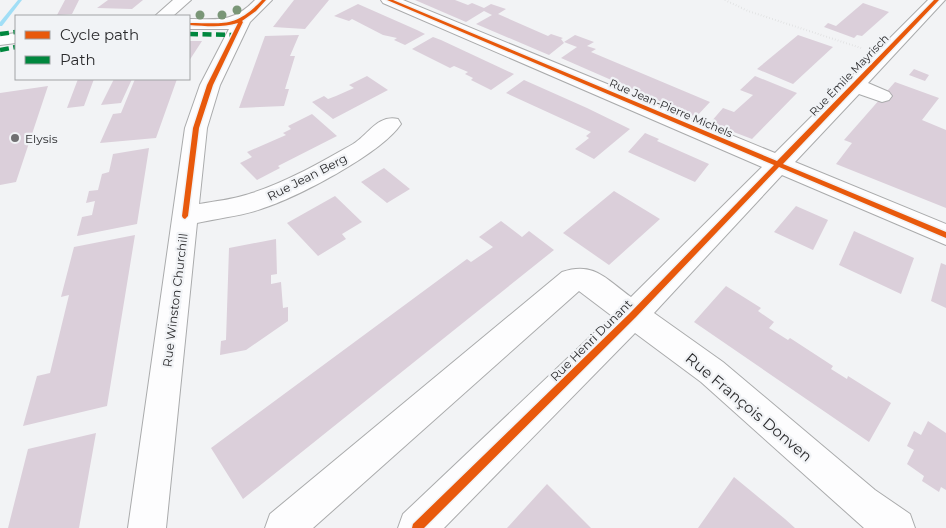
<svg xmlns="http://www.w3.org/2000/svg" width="946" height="528" font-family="Montserrat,sans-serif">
  <rect width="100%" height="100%" fill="#f2f3f5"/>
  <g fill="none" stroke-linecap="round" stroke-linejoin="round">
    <!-- stream -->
    <path fill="#a1def6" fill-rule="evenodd" d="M18 0H22L2 26H0V22Z"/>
  </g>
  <!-- building -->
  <path fill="#dbcfda" d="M65 0H79L72 14 57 15Z
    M108 0H143L132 9 97 8Z
    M294 0H329L305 29 273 27Z
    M415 0H455L468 5 472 3 484 8 491 4 506 9 498 14 548 36 551 34 563 38 561 39 564 43 549 55 476 24 492 15 484 11 466 22Z
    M863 3 889 12 862 36 857 35 854 38 824 27 828 23 836 26Z
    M358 4 417 30 425 34 405 45 394 40 397 38 383 35 352 19 349 21 334 16Z
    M299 35 290 56H295L285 89H289L284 106 239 108 265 36Z
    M575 35 594 42 587 46 596 49 591 52 710 102 696 117 561 58 577 47 564 42Z
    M798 35 833 47 793 84 757 69Z
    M433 37 441 40 514 74 491 90 471 80 473 78 465 74 468 72 454 66 450 68 412 49Z
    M189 41H202L189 61Z
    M914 69 929 75 925 81 909 75Z
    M367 76 388 90 333 119 312 102 324 96 328 99 336 96 354 88 349 85Z
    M755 76 797 93 752 139 710 123 723 108 734 112 753 95 740 90Z
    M78 79H94L84 106 67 108Z
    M114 79H132L121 103 101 105Z
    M135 79H177L156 138 100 143 113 114 121 113Z
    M524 80 587 108 630 129 594 159 575 149 589 138 586 136 591 132 506 93Z
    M895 82 939 98 922 120 946 130V208L836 164 852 143 844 140Z
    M48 86 16 182 0 185V93Z
    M312 114 337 136 278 166 280 168 257 180 240 163 252 157 247 152 286 135 283 133 291 129 288 126Z
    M645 133 659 139 657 141 709 164 695 182 628 152Z
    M149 148 137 224 77 236 82 217 92 215 95 201 86 203 89 191 98 190 102 174 109 172 113 154Z
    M384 168 410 189 387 203 361 182Z
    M614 191 660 219 609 265 563 233Z
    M335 196 362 222 342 234 346 239 318 256 287 223Z
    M796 206 828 220 813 250 774 232Z
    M501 221 522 237 529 231 554 250 243 499 211 448 467 259 471 262 493 247 479 237Z
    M854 231 914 258 901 294 839 265Z
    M135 235 107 406 23 426 37 376 50 373 69 295 61 297 74 247Z
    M276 239 277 274 271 275V284L281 282 283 308 288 307V321L246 350 220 355 221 341 226 340 229 248Z
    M941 263 946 265V308L931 301Z
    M726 286 761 308 758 311 774 322 769 328 788 340 790 338 833 366 831 369 847 379 848 376 891 403 869 442 694 322Z
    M928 421 946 433V490L941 487 939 492 922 481 924 476 907 464 914 450 907 446 914 431 921 435Z
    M96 433 79 528H8L28 449Z
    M734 477 785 519 795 528H698Z
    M547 484 591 528H507Z"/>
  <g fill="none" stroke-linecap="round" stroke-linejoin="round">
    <!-- minor casing -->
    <g stroke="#aaabac" stroke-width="2">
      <path id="minor" d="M173 0H191L173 16H155Z
        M255 0H272L250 22 220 85 207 128 199 204C217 201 236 199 252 193 287 182 321 162 353 144 368 135 378 114 398 119L401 124C381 154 296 198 261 209 241 216 218 218 197 223L166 528H128L185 128 200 85 229 29H189V19C218 19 233 23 255 0Z
        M381 0H403L775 153 928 0H945L868 83 889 92 892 96 889 100 882 102 859 94 795 162 946 224V245L782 175 654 313 723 362 875 490 910 514 915 528H864L701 382 635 333 444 528H398L403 514 612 316 579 291 313 528H265L270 514 562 272C594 261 606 279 631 297L762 167 383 3Z
        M16 33V43L0 45V35Z"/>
    </g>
    <!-- path -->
    <path stroke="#d7d8d8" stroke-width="2" stroke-dasharray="0.5 2.5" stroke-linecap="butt" d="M725 0 748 11 861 48"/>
    <!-- minor -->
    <use href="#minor" fill="#fdfdfe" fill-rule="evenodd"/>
    <!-- quiet -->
    <path stroke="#00873e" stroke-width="4.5" stroke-dasharray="9 4.5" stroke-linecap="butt" d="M0 34 16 32
      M189 34 235 35
      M0 50 16 47"/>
    <!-- cycleway casing -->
    <g stroke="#f1f3f6" stroke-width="3">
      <path id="cycleway" d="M262 0H266L256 11 242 21 243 22 213 85 199 128 188 216 185 219 183 218 182 216 193 128 207 85 238 23C222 28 206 26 189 25V23C224 23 235 28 262 0Z
        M387 0H393L777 161 934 0H939L783 164 946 232V238L779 167 636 317 424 528H412L413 524 630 313 774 165Z"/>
    </g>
    <!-- cycleway -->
    <use href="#cycleway" fill="#e8590c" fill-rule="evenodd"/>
  </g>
  <!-- trees -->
  <g fill="#7a9677">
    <circle cx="237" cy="10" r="4.5"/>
    <circle cx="200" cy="15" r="4.5"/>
    <circle cx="222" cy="15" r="4.5"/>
  </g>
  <!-- markers -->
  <circle fill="#707072" stroke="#f1f3f6" stroke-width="2" cx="15" cy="138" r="5"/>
  <g text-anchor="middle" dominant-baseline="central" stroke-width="4.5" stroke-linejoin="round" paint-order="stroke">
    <!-- far-street labels -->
    <g font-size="11" fill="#2a2a2c" stroke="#f1f3f6">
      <text transform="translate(849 75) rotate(-46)">Rue Émile Mayrisch</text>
      <text transform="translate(671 108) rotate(23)">Rue Jean-Pierre Michels</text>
    </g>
    <!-- poi labels -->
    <g font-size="12" fill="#2a2a2c" stroke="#f1f3f6" text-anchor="start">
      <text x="25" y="138">Elysis</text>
    </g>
    <!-- street labels -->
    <g font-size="12" fill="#2a2a2c" stroke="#f1f3f6">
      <text transform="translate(307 177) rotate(-27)">Rue Jean Berg</text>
      <text transform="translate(175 300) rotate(-83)">Rue Winston Churchill</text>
      <text transform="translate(591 340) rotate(-45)">Rue Henri Dunant</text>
    </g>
    <!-- near-street labels -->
    <g font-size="15" fill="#2a2a2c" stroke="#f1f3f6">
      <text transform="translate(749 407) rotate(40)">Rue François Donven</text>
    </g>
  </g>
  <!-- legend -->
  <rect x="15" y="15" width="175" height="65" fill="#f1f3f6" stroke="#a1a3a5"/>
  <rect x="25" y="31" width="25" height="8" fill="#e8590c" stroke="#a1a3a5"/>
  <text x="60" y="40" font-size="15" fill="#2a2a2c">Cycle path</text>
  <rect x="25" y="56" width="25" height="8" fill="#00873e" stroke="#a1a3a5"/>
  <text x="60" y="65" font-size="15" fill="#2a2a2c">Path</text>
</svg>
